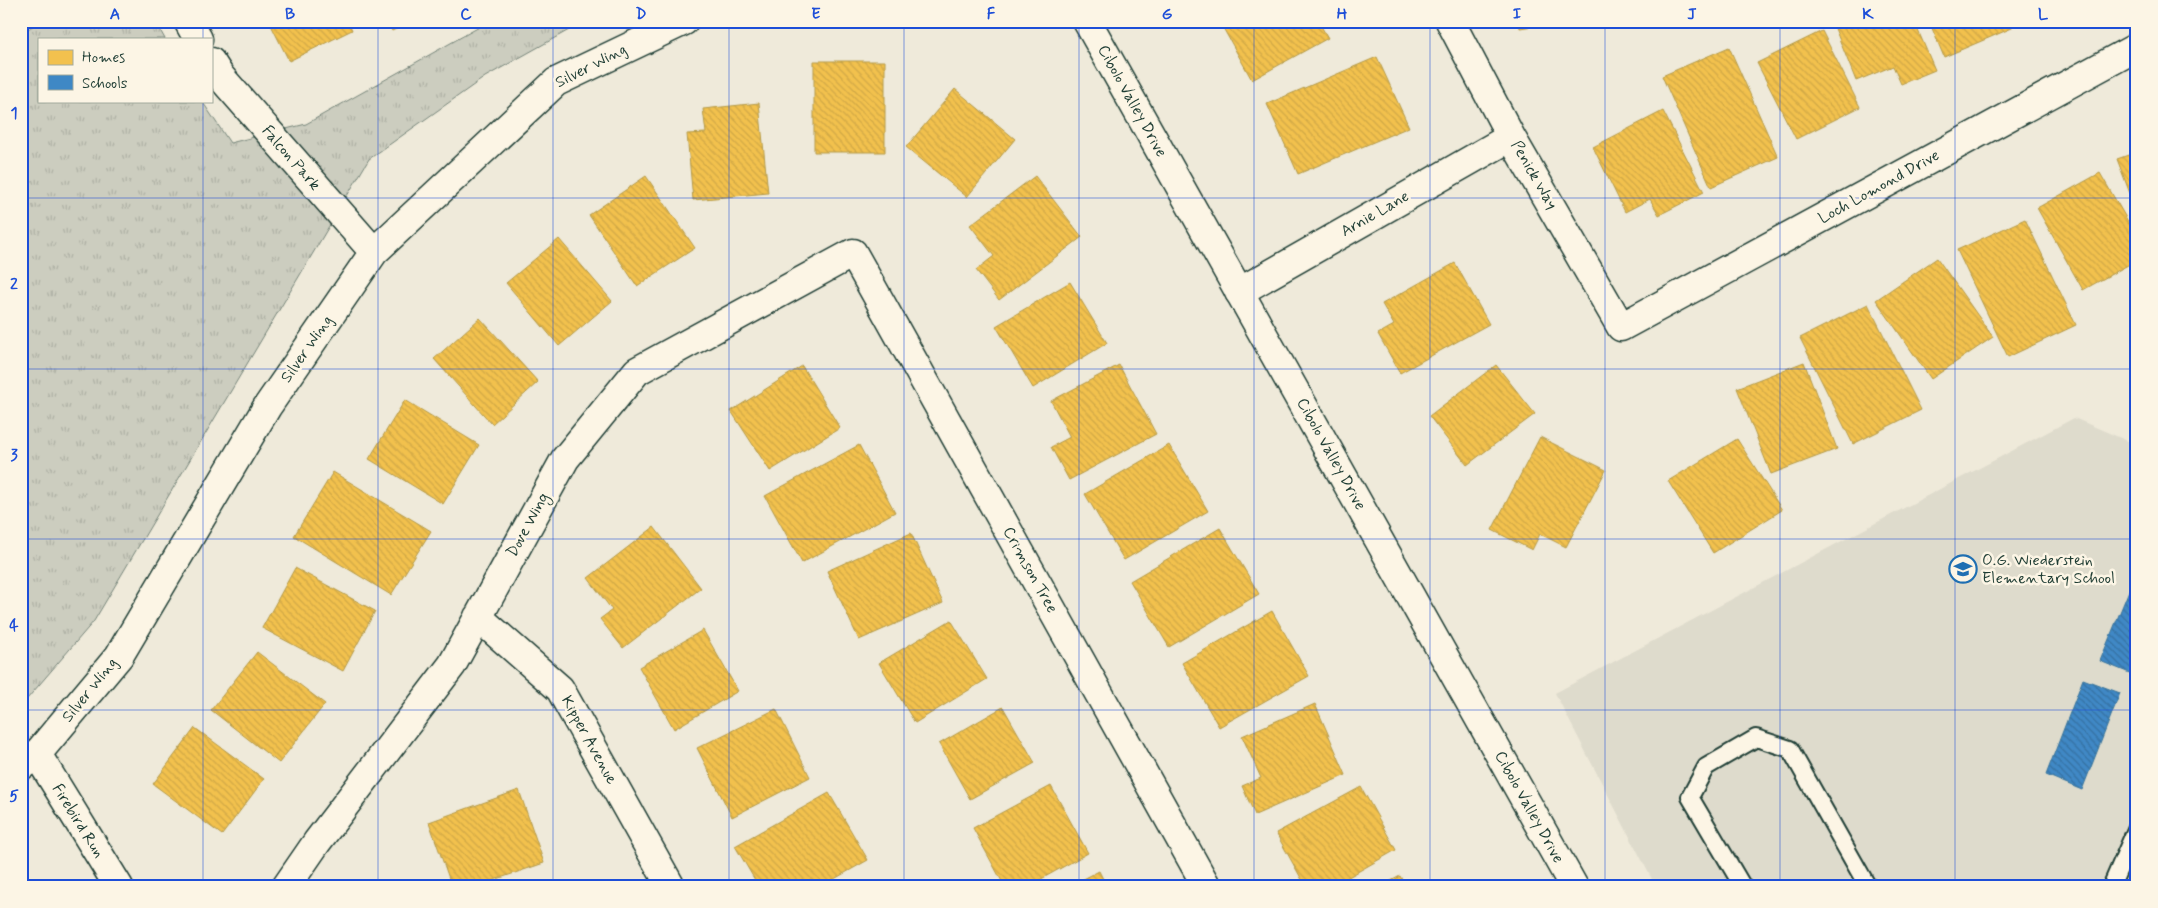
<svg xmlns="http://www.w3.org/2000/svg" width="2158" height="908" font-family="Mynerve,sans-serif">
  <defs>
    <pattern id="park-tufts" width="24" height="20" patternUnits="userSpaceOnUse" patternTransform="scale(1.25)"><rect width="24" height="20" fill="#cccdbf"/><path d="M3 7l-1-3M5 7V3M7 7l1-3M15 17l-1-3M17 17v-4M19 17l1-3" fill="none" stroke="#afb1a5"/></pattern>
    <pattern id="homes-back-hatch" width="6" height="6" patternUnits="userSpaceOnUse" patternTransform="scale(1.25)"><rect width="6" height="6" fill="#f2c14e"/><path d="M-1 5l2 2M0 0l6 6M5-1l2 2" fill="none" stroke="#cfa745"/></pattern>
    <pattern id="schools-back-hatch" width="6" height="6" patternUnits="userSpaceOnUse" patternTransform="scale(1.25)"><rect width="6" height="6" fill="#3f88c5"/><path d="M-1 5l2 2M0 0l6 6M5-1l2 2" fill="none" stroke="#3470a1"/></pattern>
  </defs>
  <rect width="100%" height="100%" fill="#efeada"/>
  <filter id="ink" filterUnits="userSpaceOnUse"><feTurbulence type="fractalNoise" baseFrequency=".02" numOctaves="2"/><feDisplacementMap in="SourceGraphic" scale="10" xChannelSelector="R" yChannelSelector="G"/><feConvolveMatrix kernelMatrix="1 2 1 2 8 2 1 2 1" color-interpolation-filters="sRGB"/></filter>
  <g filter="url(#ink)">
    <!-- built -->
    <path fill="#dedbcc" d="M2074 418 2137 445V887H1656L1555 693Z"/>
    <!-- park -->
    <path fill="url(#park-tufts)" stroke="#76857a" d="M41 21H155L165 39H39V101H202L230 143 306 124 490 21H585L485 77 369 159 94 621 21 706V33Z"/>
    <!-- homes -->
    <path fill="url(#homes-back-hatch)" stroke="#b39946" d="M269 21H348L352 30 289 61Z
      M387 21H412L392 31Z
      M1231 21H1318L1328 38 1252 80 1222 26Z
      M1519 21H1565L1520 28Z
      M1832 21H1914L1935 70 1901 84 1893 66 1856 81Z
      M1929 21H2009L2012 28 1944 57Z
      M1822 31 1860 107 1796 139 1757 63Z
      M1729 47 1778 157 1711 187 1662 76Z
      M1377 57 1409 127 1298 174 1267 104Z
      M814 61H885V152H814Z
      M955 89 1015 139 967 197 906 147Z
      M759 103 768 193 693 200 687 134 706 133 703 109Z
      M1663 111 1704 192 1659 215 1650 199 1625 212 1593 147Z
      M2137 152V212L2117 159Z
      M2100 173 2137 237V260L2083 290 2037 208Z
      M646 176 695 248 637 286 589 215Z
      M1035 176 1082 237 999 300 976 270 994 256 970 225Z
      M2025 219 2076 325 2008 357 1957 250Z
      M559 239 612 301 559 346 506 283Z
      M1937 258 1993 337 1931 379 1876 300Z
      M1455 263 1489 324 1400 373 1378 334 1394 325 1382 304Z
      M1070 282 1107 343 1033 388 996 326Z
      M1868 304 1921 410 1853 444 1800 338Z
      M480 318 538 382 492 424 434 359Z
      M1804 362 1837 449 1771 474 1737 388Z
      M1119 365 1156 434 1069 480 1051 447 1070 437 1051 401Z
      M1496 365 1535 414 1467 465 1429 416Z
      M802 366 840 428 770 471 731 411Z
      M405 400 479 445 443 504 369 459Z
      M1540 437 1606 470 1566 547 1540 534 1532 550 1492 530Z
      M1737 439 1782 510 1713 553 1668 481Z
      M859 445 895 512 802 563 765 496Z
      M1169 445 1208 511 1124 560 1085 494Z
      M333 472 431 531 391 595 294 536Z
      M654 527 701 588 623 648 600 619 612 610 588 578Z
      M1220 528 1259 594 1169 647 1130 581Z
      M911 533 943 603 859 640 827 571Z
      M295 568 375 611 343 671 262 628Z
      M1272 611 1309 676 1219 727 1182 663Z
      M951 620 987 679 915 723 879 663Z
      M703 630 738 691 674 729 639 667Z
      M257 652 325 704 279 763 211 710Z
      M1315 704 1346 775 1255 815 1242 786 1261 778 1242 736Z
      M1003 707 1035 763 970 799 939 744Z
      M776 709 810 777 732 817 697 748Z
      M195 728 264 779 222 835 153 784Z
      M1051 786 1088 853 1027 887H1005L973 828Z
      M1361 787 1396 850 1331 887H1306L1276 833Z
      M519 790 544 863 474 887H452L429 822Z
      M829 793 868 860 820 887H759L735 846Z
      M1099 871 1107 887H1068Z
      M1400 876 1406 887H1380Z
      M567 882 570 887H557Z"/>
    <!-- schools -->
    <path fill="url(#schools-back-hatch)" stroke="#35729a" d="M2137 571V676L2100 661Z
      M2083 679 2120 693 2082 790 2046 775Z"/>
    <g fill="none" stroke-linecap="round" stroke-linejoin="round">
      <!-- service casing -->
      <g stroke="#1f3d34" stroke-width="20">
        <path id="service" d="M1743 887 1690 797 1706 767 1756 738 1790 749 1868 887
          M2111 887 2137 827"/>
      </g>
      <!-- minor casing -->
      <g stroke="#1f3d34" stroke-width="31">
        <path id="minor" d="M188 21 198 39
          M1450 21 1511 137 1621 327 2137 47
          M211 62 220 76 374 252
          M1239 292 1511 137
          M478 617 560 689 671 887
          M37 754 119 887
          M21 766 37 754 119 656 267 407 374 252 556 82 684 21
          M286 887 317 842 452 665 565 459 637 371 853 253 1207 887"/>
      </g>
      <!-- secondary casing -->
      <g stroke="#1f3d34" stroke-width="31">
        <path id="secondary" d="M1087 21 1574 887"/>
      </g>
      <!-- service -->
      <use href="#service" stroke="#fcf5e5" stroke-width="16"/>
      <!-- minor -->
      <use href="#minor" stroke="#fcf5e5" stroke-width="28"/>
      <!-- secondary -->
      <use href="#secondary" stroke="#fcf5e5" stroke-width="28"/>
    </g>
  </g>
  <!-- grid -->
  <path fill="none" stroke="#1d4ed8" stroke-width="1" stroke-opacity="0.55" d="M203 21V39M378 21V887M553 21V887M729 21V887M904 21V887M1079 21V887M1254 21V887M1430 21V887M1605 21V887M1780 21V887M1955 21V887M203 101V887M21 198H2137M21 369H2137M21 539H2137M21 710H2137"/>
  <!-- icons -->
  <defs>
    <g id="school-ring" transform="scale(1.4375)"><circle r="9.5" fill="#fcf5e5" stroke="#1f6fb2" stroke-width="1.5"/><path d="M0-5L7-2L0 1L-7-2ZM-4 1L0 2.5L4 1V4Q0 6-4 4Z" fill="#1f6fb2"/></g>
  </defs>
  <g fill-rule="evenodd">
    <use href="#school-ring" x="1963" y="569"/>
  </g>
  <g text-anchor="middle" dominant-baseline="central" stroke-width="5" stroke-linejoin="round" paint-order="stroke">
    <!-- street labels -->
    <g font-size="16" fill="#1f3d34" stroke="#fcf5e5">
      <text transform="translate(591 66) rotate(-27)">Silver Wing</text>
      <text transform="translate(1132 101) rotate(61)">Cibolo Valley Drive</text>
      <text transform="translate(291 158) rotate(49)">Falcon Park</text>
      <text transform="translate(1534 175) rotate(60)">Penick Way</text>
      <text transform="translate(1879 187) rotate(-29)">Loch Lomond Drive</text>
      <text transform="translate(1375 214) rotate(-30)">Arnie Lane</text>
      <text transform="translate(307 349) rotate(-55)">Silver Wing</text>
      <text transform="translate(1331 454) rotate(61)">Cibolo Valley Drive</text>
      <text transform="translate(528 525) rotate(-61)">Dove Wing</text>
      <text transform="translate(1030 570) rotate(61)">Crimson Tree</text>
      <text transform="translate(90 690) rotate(-51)">Silver Wing</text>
      <text transform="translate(589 740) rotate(61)">Kipper Avenue</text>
      <text transform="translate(1529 807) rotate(61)">Cibolo Valley Drive</text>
      <text transform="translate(78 821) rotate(58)">Firebird Run</text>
    </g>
    <!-- poi labels -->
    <g font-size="16" fill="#1f3d34" stroke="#fcf5e5" text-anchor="start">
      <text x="1982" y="560">O.G. Wiederstein<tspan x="1982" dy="18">Elementary School</tspan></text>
    </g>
  </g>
  <!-- margin -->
  <rect width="2158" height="908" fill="none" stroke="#fcf5e5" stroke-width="55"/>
  <!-- legend -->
  <rect x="38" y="38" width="175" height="65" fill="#fcf5e5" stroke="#a4ab9e"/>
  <rect x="48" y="50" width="25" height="15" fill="#f2c14e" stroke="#a4ab9e"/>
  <text x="82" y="62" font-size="15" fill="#1f3d34">Homes</text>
  <rect x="48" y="75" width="25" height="15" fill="#3f88c5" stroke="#a4ab9e"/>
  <text x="82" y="88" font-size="15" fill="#1f3d34">Schools</text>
  <rect x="28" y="28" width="2102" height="852" fill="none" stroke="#1d4ed8" stroke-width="2"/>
  <g font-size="16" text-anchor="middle" font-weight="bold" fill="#1d4ed8">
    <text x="115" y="19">A</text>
    <text x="290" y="19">B</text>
    <text x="466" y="19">C</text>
    <text x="641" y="19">D</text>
    <text x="816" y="19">E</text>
    <text x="991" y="19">F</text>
    <text x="1167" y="19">G</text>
    <text x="1342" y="19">H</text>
    <text x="1517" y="19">I</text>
    <text x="1692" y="19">J</text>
    <text x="1868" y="19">K</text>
    <text x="2043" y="19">L</text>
    <text x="14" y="118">1</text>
    <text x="14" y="289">2</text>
    <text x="14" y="460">3</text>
    <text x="14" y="630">4</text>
    <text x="14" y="801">5</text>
  </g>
</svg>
